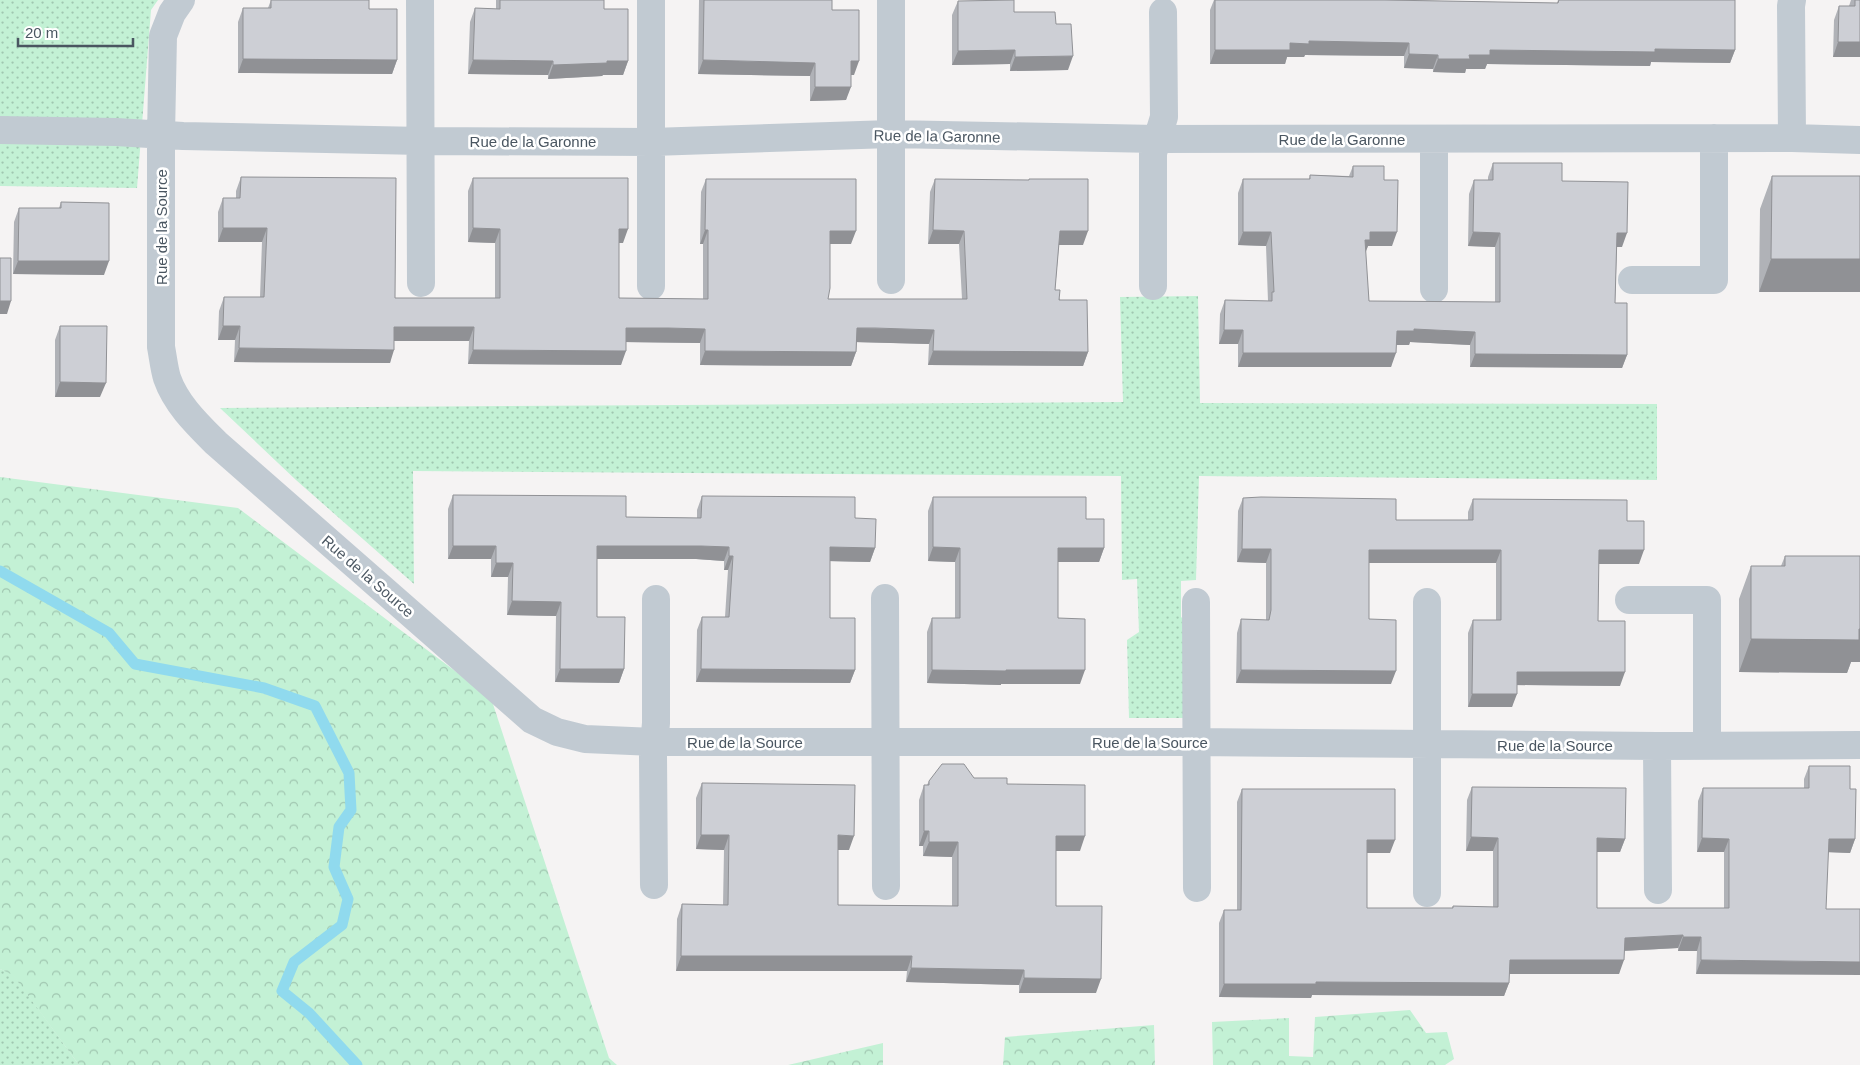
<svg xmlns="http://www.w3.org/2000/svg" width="1860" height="1065" font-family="Helvetica,sans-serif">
  <defs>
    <pattern id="grass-dots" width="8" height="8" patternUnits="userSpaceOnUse" patternTransform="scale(1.25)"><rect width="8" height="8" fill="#c3f1d5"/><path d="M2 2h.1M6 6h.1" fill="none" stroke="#a0c6b0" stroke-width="1.8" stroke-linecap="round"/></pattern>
    <pattern id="forest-crowns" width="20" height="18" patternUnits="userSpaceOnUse" patternTransform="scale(1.25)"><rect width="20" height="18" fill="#c3f1d5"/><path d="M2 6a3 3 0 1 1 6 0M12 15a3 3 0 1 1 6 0" fill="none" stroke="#a0c6b0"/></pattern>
  </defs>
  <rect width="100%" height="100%" fill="#f5f3f3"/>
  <!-- grass -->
  <path fill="url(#grass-dots)" d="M0 0H158L151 10 137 188 0 186Z
    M1198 296 1200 403 1657 404V480L1199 476 1196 580 1181 581V617L1191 625 1190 718H1129L1127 640 1139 632 1137 579 1122 580 1121 476 413 471 414 584 296 480 220 408 1123 402 1120 297Z
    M0 969 13 974 79 1065H0Z"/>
  <!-- forest -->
  <path fill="url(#forest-crowns)" d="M0 477 238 508 491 698 609 1058 617 1065H79L13 975 0 969Z
    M1410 1010 1426 1033 1447 1032 1454 1059 1445 1065H1213L1212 1022 1289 1018V1056L1313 1057 1315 1017Z
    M1154 1025 1155 1065H1003L1005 1037Z
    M883 1043V1065H788Z"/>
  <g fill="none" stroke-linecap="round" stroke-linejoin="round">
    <!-- stream -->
    <path stroke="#90daee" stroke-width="11" d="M0 571 109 633 135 664 264 688 315 706 349 773 351 810 339 827 334 867 348 899 342 925 294 962 282 991 309 1013 357 1065"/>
    <!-- minor -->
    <path stroke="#c1cad2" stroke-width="28" d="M181 0 172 13 163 36 161 135V347C163 357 164 368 167 378 176 404 197 424 216 443L532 720 557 732 585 739 654 742H1195L1657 746 1860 745
      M420 0 421 283
      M891 0V280
      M0 130 116 132 183 136 422 141 652 142 891 134 1157 139 1792 138 1860 140
      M1792 138 1791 6 1792 0
      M1434 139V289
      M1632 280H1714V138
      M651 286V0
      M1153 286V153L1164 117 1163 12
      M885 598 886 886
      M1629 600H1707V746
      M1196 602 1197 888
      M1427 602V893
      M1657 746 1658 890
      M654 885 653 755 656 723V599"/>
  </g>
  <!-- wall -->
  <path fill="#b0b2b7" d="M271 0 369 9 397 60 392 74 238 73V22L243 8H268Z
    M496 0H604V9L628 61 623 75H603L602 76 548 79V75L468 74 470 22 475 8 496 9Z
    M699 0H832V10L854 75H851L846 100 810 101V76L698 74Z
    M1214 0H1385L1557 3 1558 0H1735V50L1730 63 1651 62 1650 66 1487 64 1485 69H1466L1465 73 1433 72V69L1404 68V56L1305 55 1304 57H1287L1285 64H1210V10Z
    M1851 0H1860V57H1833L1834 20 1839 6H1849Z
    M958 1 1014 12 1056 24 1068 70 1010 71V64L952 65V15Z
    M1493 163 1562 181 1622 247H1617L1615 303 1627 355 1622 368 1470 367V345L1410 342 1409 345H1396L1391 367H1238V344H1219L1220 314 1225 300 1268 301 1266 246 1238 245V193L1243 179H1309L1310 175 1349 176 1353 166 1384 180 1392 246H1368L1365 252 1369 301 1495 302V247L1468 246 1469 194 1474 180H1488V177Z
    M1772 176H1860L1759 292 1760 209Z
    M241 177 395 298H495V243L468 242V191L473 178 623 243H619V298L703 299V244H700L701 192 706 179 851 244H830L828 299H962L959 244H928L930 192 935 179 1083 245H1059L1055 290 1088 352 1083 366 928 365 929 344 857 342 856 352 851 366 700 365V343L626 342 621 365 468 364 469 341H394L390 363 234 362 235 340H218L219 311 224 297H260L262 242H218V212L223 198H236V191Z
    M61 202 104 275 13 274 14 222 19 208H59Z
    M60 326 100 397H55V340Z
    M453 495 626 517 697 518V510L702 496 855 518 875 548 870 562 830 561V618L855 670 850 683 696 682 697 630 702 617H725L728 570H724V561L696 559H597V617L624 669 619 683 555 682 556 616 507 615 508 577H491V559H448V509Z
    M933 497 1086 519 1104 548 1099 562H1058V618L1080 684H1001V685L927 683V632L932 618H955V562L928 561V511Z
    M1243 498 1396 520H1468V512L1473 499 1627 521 1639 564H1598V621L1620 686 1517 685 1512 707H1468V633L1473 620H1496V563H1369V619L1391 684 1236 683 1237 633 1241 619 1266 620V563L1237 562 1238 511Z
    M1785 556 1860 662H1851L1847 673 1739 672V599L1751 566H1781Z
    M1809 766 1850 789 1855 839 1850 853 1828 852 1696 974 1697 951H1678V948L1624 951 1619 974H1509V983L1504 996 1312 995 1311 998 1219 997V923L1224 910H1237V802L1242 789 1390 853H1367V908H1452L1453 906 1493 907V851H1466L1467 800 1472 787 1625 839 1620 852H1597V908H1724V852H1697L1698 801 1703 788H1804V779Z
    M974 778 1007 784 1080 851H1056V906L1096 993H1019V985L906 982 907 971H676L677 919 682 904 723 905 724 850 696 849V798L702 783 849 850H838V905L952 906V857L923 856V846H919V800L924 785H927L929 781Z"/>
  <!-- shaded-wall -->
  <path fill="#909195" d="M1309 41 1409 43 1404 56 1305 55 1304 57H1287L1285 64H1210L1215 50Z
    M1838 42H1860V57H1833Z
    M1655 49 1735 50 1730 63 1651 62 1650 66 1487 64 1485 69H1466L1465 73 1433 72 1438 59 1469 55 1490 50Z
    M1015 50 1010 64 952 65 958 51Z
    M1409 54 1438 55 1433 69 1404 68Z
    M1073 56 1068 70 1010 71 1015 57Z
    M243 59 397 60 392 74 238 73Z
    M473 60 553 61 548 75 468 74Z
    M703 60 815 63 810 76 698 74Z
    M607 61H628L623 75H603L602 76 548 79 553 65Z
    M851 61H859L854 75H846Z
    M815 87H851L846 100 810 101Z
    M223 228H267L262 242H218Z
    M473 228 500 229 495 243 468 242Z
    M619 229H628L623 243H614Z
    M705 230H708L703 244H700Z
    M933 230 964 231 959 244H928Z
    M830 231H856L851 244H825Z
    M1060 231H1088L1083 245H1055Z
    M1243 232H1271L1266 246 1238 245Z
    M1370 232H1397L1392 246H1368L1365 254V240Z
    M1473 232 1500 233 1495 247 1468 246Z
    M1617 233H1627L1622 247H1612Z
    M1771 259H1860V292H1759Z
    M18 261H109L104 275 13 274Z
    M0 301H11L7 314H0Z
    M223 326H240L235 340H218Z
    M394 327H474L469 341H390Z
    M626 328H668L705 329 700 343 621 342Z
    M857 328 934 330 929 344 852 342Z
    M1414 329 1475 332 1470 345 1410 342 1409 345H1392L1397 331Z
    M1224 330H1243L1238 344H1219Z
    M239 348 394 350 390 363 234 362Z
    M473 350 626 351 621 365 468 364Z
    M705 351 856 352 851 366 700 365Z
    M933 351 1088 352 1083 366 928 365Z
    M1243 353H1396L1391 367H1238Z
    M1475 354 1627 355 1622 368 1470 367Z
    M60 382 106 383 100 397H55Z
    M453 546H496L491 559H448Z
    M597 546H701L729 547 724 561 696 559H592Z
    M830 547 875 548 870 562 825 561Z
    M933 547 960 548 955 562 928 561Z
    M1058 548H1104L1099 562H1053Z
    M1242 549H1271L1266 563 1237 562Z
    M1369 550H1501L1496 563H1364Z
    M1599 550H1644L1639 564H1594Z
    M729 556H733L728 570H724Z
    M496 563H513L508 577H491Z
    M512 601 561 602 556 616 507 615Z
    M1860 629V662H1851L1847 673 1739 672 1751 639Z
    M560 669H624L619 683 555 682Z
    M701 669 855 670 850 683 696 682Z
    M932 670H1085L1080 684H1001V685L927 683Z
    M1241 670 1396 671 1391 684 1236 683Z
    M1517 672H1625L1620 686 1512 685Z
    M1472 694H1517L1512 707H1468Z
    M924 831H929L923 846H919Z
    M701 835H729L724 850 696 849Z
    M838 835 854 836 849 850H833Z
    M1056 836H1085L1080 851H1051Z
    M1471 837 1498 838 1493 851H1466Z
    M1597 838 1625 839 1620 852H1592Z
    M1702 838 1729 839 1724 852H1697Z
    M1829 839H1855L1850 853 1824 852Z
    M1367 840H1395L1390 853H1362Z
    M929 842H958L952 857 923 856Z
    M1683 935 1678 948 1620 951 1625 938Z
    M1683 937H1701L1697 951H1678Z
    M681 956H912L907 971H676Z
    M1510 960H1624L1619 974H1505Z
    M1701 960 1860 962V975L1696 974Z
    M911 968 1024 970 1019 985 906 982Z
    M1024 978 1101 979 1096 993H1019Z
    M1316 982 1509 983 1504 996 1312 995 1311 998 1219 997 1224 984Z"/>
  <!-- building -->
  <path fill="#cdcfd5" stroke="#909195" d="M271 0H369V9H397V60L243 59V8H271Z
    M500 0H604V9H628V61H607V63L553 65V61L473 60 475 8 500 9Z
    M704 0H832V10H859V61H851V87H815V63L703 60Z
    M1014 0V12H1055L1056 24H1071L1073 56 1015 57V50L958 51V1Z
    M1215 0H1385L1558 3 1559 0H1735V50L1655 49V52L1490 50V55H1469L1470 59H1438V55L1409 54V43L1309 41V44L1290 43V50H1215Z
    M1855 0H1860V42H1838L1839 6H1855Z
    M1493 163H1562V181L1628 182 1627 233H1617L1615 303H1627V355L1475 354V332L1414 329V331H1397L1396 353H1243V330H1224L1225 300 1272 301V292H1274L1271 232H1243V179H1310V175L1353 177V166H1384V180H1398L1397 232H1370V240H1365L1369 301 1500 302V233L1473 232 1474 180H1493Z
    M1772 176H1860V259H1771Z
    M241 177 396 178 395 298H500V229L473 228V178H628V229H619V298L708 299V230H705L706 179H856V231H830V288L828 299H967L964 231 933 230 935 179 1029 180V179H1088V231H1060L1055 290H1060L1059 300H1087L1088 352 933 351 934 330 875 328H857L856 352 705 351V329L668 328H626V351L473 350 474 327H394V350L239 348 240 326H223L224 297H264L267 228H223V198H240Z
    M61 202 109 203V261H18L19 208H61Z
    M0 258H11V301H0Z
    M60 326H107L106 383 60 382Z
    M453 495 626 496V517L701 518 702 496 855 497V518L876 519 875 548 830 547V618H855V670L701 669 702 617H729L733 556H729V547L701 546H597V617H625L624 669H560L561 602 512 601 513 563H496V546H453Z
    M933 497H1086V519H1104V548H1058V618L1085 619V670H1006V671L932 670V618H960V548L933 547Z
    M1261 497 1396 499V520H1473V499L1627 500V521H1644V550H1599L1598 621H1625V672H1517V694H1472L1473 620H1501V550H1369V619L1396 620V671L1241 670V619L1269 620 1271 610V549H1242L1243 498Z
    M1785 556H1860V629H1859V640L1751 639V566H1785Z
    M942 764H964L974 778H1007V784L1085 785V836H1056V906H1102L1101 979 1024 978V970L911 968 912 956H681L682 904 728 905 729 835H701L702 783 855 785 854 836 838 835V905L958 906V842H929V831H924V785H929V781Z
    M1809 766H1850V789H1856L1855 839H1829L1826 909H1860V962L1701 960V937H1683V935L1625 938 1624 960H1510L1509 983 1316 982V984H1224V910H1241L1242 789H1395V840H1367V908H1453V906L1498 907V838L1471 837 1472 787 1626 788 1625 839 1597 838V908H1729V839L1702 838 1703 788H1809Z"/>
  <g text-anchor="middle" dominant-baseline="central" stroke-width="5" stroke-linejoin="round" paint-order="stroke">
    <!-- street labels -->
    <g font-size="15" fill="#4a5661" stroke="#fff">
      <text transform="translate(937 136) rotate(1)">Rue de la Garonne</text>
      <text x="1342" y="139">Rue de la Garonne</text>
      <text x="533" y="141">Rue de la Garonne</text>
      <text transform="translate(161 227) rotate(-90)">Rue de la Source</text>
      <text transform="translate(368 576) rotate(41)">Rue de la Source</text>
      <text x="745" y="742">Rue de la Source</text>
      <text x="1150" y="742">Rue de la Source</text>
      <text x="1555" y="745">Rue de la Source</text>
    </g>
  </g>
  <!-- scale -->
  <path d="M18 38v8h115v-8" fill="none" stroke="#4a5661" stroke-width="2.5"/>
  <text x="25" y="38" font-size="15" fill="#4a5661" stroke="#ffffff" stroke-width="4" paint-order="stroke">20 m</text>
</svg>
